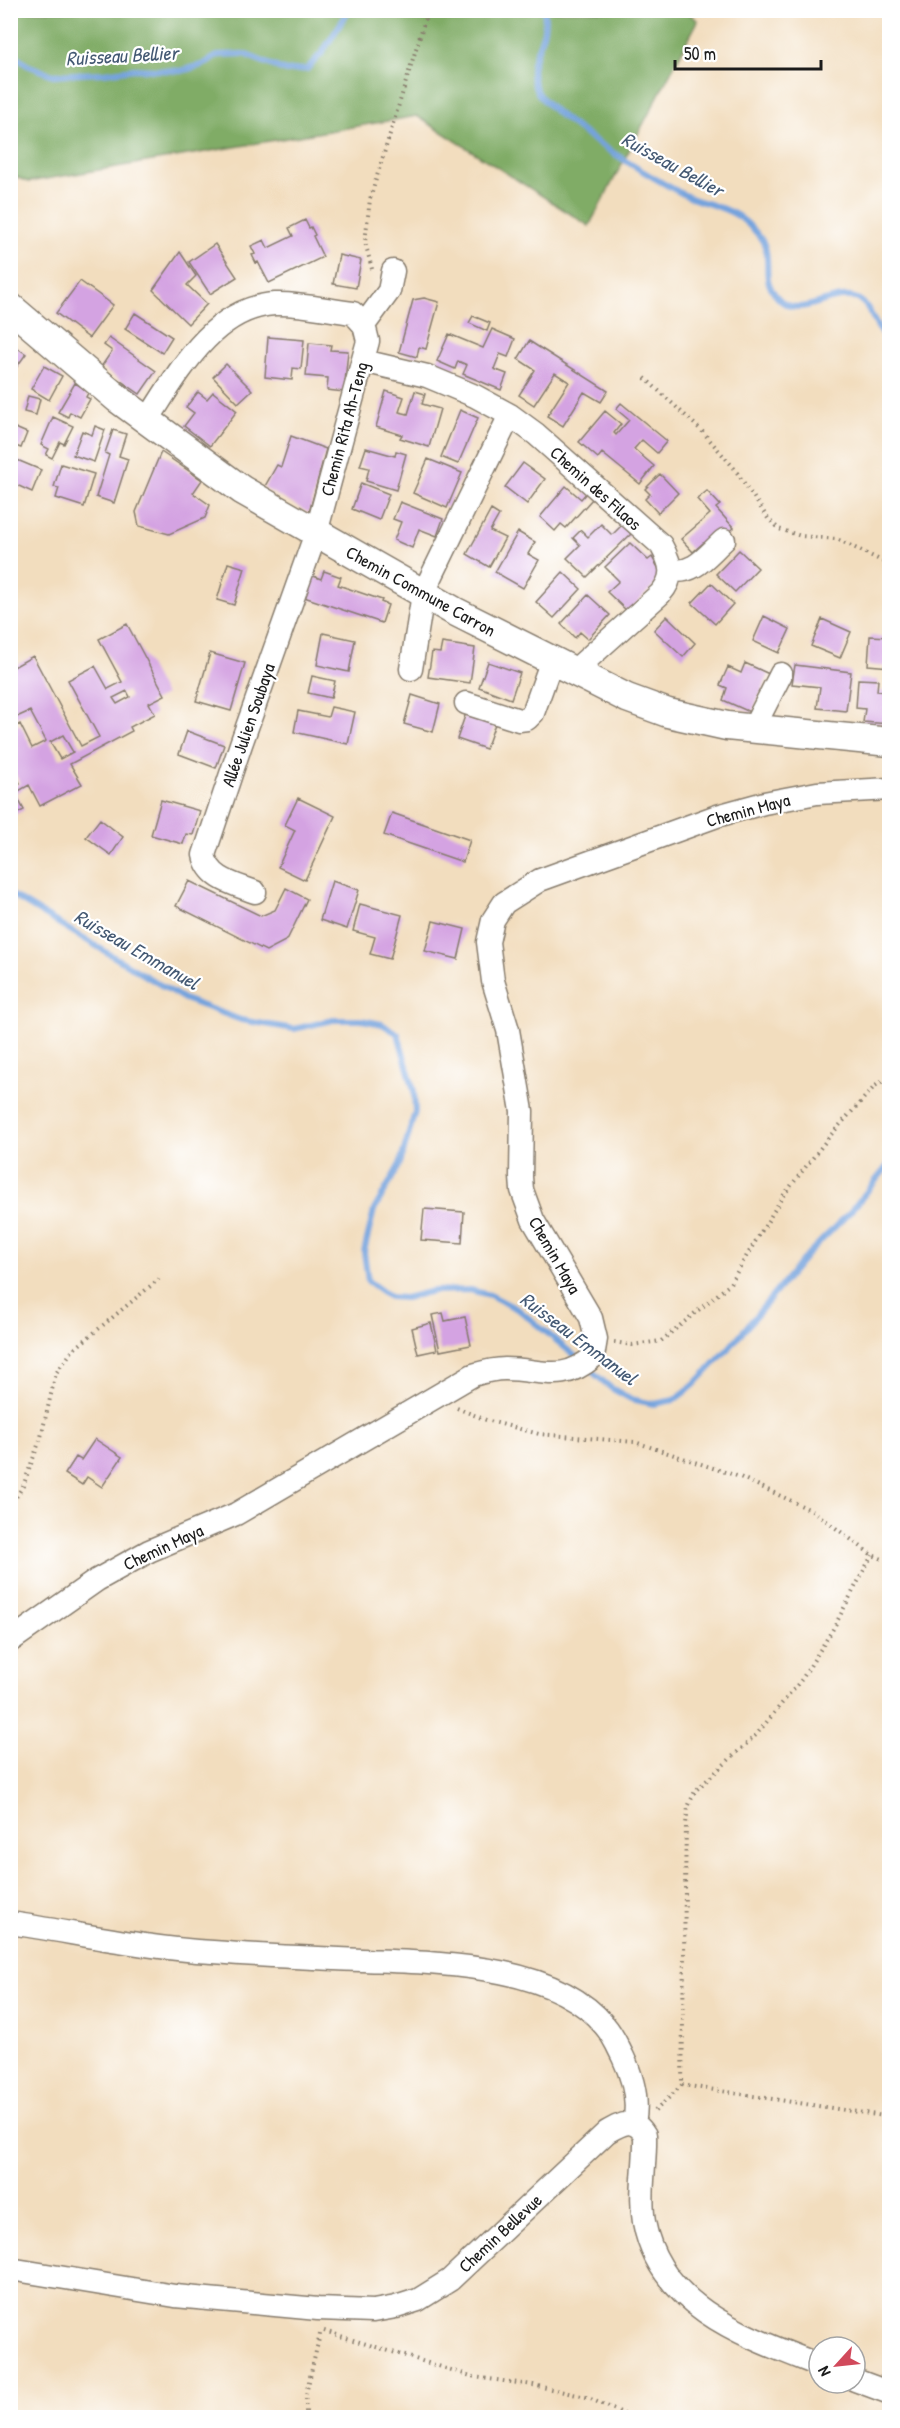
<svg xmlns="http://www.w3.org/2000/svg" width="900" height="2428" font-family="'Patrick Hand',sans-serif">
  <rect width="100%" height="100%" fill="#fff"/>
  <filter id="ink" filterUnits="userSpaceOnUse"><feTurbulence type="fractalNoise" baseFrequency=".0167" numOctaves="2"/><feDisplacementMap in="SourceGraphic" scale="12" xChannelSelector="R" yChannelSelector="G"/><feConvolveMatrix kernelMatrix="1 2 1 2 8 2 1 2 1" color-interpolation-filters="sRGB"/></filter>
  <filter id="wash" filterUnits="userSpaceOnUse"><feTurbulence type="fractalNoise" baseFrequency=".008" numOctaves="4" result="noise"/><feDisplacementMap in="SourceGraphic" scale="24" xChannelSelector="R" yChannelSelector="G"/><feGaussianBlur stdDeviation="1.35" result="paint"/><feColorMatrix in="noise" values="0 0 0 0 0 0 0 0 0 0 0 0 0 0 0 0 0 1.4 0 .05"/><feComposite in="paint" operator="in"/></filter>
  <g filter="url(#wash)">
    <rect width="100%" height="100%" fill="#f2ddbe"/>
    <!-- forest -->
    <path fill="#80ac66" stroke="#4e6441" stroke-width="1.5" d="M686 11 698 21 589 226 417 116 28 182 11 175V11Z"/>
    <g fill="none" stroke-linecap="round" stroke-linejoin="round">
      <!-- stream -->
      <path stroke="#74a3dd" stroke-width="6" d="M544 10C550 44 522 59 536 89 548 117 661 184 691 198 707 204 724 207 738 216 748 223 765 239 766 251 770 271 762 280 778 298 799 322 830 290 855 298 875 305 871 331 890 337
        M10 51 27 65 53 75 104 73 134 69 181 71 202 65 219 55 244 54 286 71 307 69 322 53 349 10
        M10 894 184 999 241 1020 294 1029 333 1020H362L382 1024 398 1034 414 1091 415 1112 400 1164 374 1210 364 1252 368 1281 390 1297 405 1298 433 1291 470 1290 490 1295 519 1310 580 1360
        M587 1367 611 1388 631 1399 654 1404 674 1400 694 1385 730 1347 806 1256 851 1211 890 1163"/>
    </g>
    <g id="blocks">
      <!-- building -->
      <path fill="#d4a3e2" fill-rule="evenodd" d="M305 220 309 228 311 227 315 235 313 236 323 257 269 283 258 262 256 263 252 255 255 254 251 246 264 240 268 248 293 236 289 228Z
        M215 244 237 277 210 294 189 262Z
        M180 252 196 276 187 285 207 304 188 324 153 290Z
        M339 255 361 260 356 288 333 284Z
        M80 281 113 305 89 338 56 313Z
        M424 298 439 302 426 349 419 347 417 357 399 352 413 300Z
        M135 313 172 337 162 353 125 329Z
        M473 316 490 323 487 331 469 323Z
        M492 329 515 339 508 357 500 354 494 369 507 374 501 390 463 374 467 365 458 361 455 369 437 361 449 334 483 348Z
        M268 337 304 340 301 369 293 368 292 380 265 377Z
        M109 338 156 371 140 394 101 367 112 351 104 345Z
        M529 341 608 391 601 402 584 392 563 426 547 416 569 382 555 373 534 405 519 395 535 370 518 359Z
        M309 343 331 345 330 350 348 351 344 392 327 390 328 378 306 376Z
        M16 347 26 354 13 372 10 370V355Z
        M226 364 252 390 238 403 213 377Z
        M44 366 62 376 49 400 31 389Z
        M75 383 89 391 86 397 90 399 80 417 70 412 68 417 58 412Z
        M386 391 404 397 399 412 408 414 415 391 425 394 422 404 440 409 429 447 400 438 402 435 376 427Z
        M198 392 207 399 213 392 237 411 210 446 184 426 194 413 186 407Z
        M28 396 40 399 36 415 24 412Z
        M621 403 667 441 657 453 642 440 634 449 654 466 640 484 602 453 598 458 579 442 605 411 621 424 614 433 616 435 629 420 616 409Z
        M460 410 478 418 458 464 441 457Z
        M53 417 73 426 64 444 60 442 52 458 46 455 49 449 41 445Z
        M95 426 105 430 94 462 73 455 82 431 92 435Z
        M13 427 27 433 21 448 10 444Z
        M113 430 126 434 119 456 128 459 114 503 96 497 109 455 105 453Z
        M291 436 326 449 309 513 264 488 277 465 281 467Z
        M366 448 395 456 396 451 406 454 396 490 366 481 369 468 360 466Z
        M161 452 202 480 193 493 210 505 205 518 169 534 139 526 136 512Z
        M10 457 41 470 32 492 10 482Z
        M428 459 462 473 447 508 413 493Z
        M523 463 545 479 527 504 505 487Z
        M61 464 94 474 84 507 56 498 59 488 54 487Z
        M660 474 678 493 658 513 645 499 650 494 645 489Z
        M361 483 389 494 379 520 352 509Z
        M566 486 581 499 587 492 593 498 566 528 561 524 555 531 540 517Z
        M707 491 720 505 716 508 734 528 708 550 703 543 693 552 681 539 710 514 697 499Z
        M400 502 443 519 437 536 419 529 412 548 394 540 401 522 393 519Z
        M491 510 499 515 490 531 505 538 489 567 467 554Z
        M601 524 612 535 622 525 631 534 587 577 567 558 580 545 573 538 581 530 588 537Z
        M518 532 535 542 528 554 539 560 523 588 495 572Z
        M630 543 648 560 652 557 663 576 628 612 607 592 619 581 605 567Z
        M739 550 758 568 735 592 716 574Z
        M228 563 245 568 234 605 217 600Z
        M324 571 341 577 338 585 382 600 381 602 388 605 382 623 304 597 311 575 321 579Z
        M563 572 581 589 554 618 536 602Z
        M711 583 733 604 715 624 692 603Z
        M588 595 610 615 588 639 580 632 575 638 561 624Z
        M667 616 695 643 683 657 654 630Z
        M764 616 790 629 779 653 753 641Z
        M822 619 851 632 840 658 811 646Z
        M127 624 165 695 149 703 155 714 130 727 132 731 70 764 82 784 40 806 29 785 15 793 24 810 10 817V778L15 786 20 783 10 765V729L20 724 32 748 46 741 30 711 10 720V669L33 656 81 746 99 737 68 680 95 666 108 689 122 682 99 639ZM127 691 130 697 117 704 113 698ZM63 735 73 752 60 759 50 742Z
        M323 633 355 640 349 672 317 665Z
        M870 636 890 637V667L868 665Z
        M442 643 475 648 470 683 428 677 432 652 440 653Z
        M210 653 245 663 231 711 196 701Z
        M488 662 520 673 511 699 479 687Z
        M745 663 769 674 752 713 723 700 727 688 720 685 728 667 741 673Z
        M795 665 851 672 846 711 817 708 820 687 792 684Z
        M312 676 335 681 331 698 308 693Z
        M858 679 878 680 877 691 890 692V724L863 722 865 709 856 708Z
        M412 695 440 704 433 732 404 724Z
        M331 707 355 712 348 744 294 732 298 711 328 717Z
        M467 710 496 721 486 749 457 739Z
        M187 731 224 745 216 768 179 754Z
        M298 798 335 816 305 880 278 867 295 830 285 825Z
        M161 800 200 811 193 835 186 834 183 844 151 835Z
        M392 813 470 840 463 862 384 835Z
        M100 819 123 837 111 855 86 837Z
        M189 881 261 916 275 910 286 888 307 899 287 940 266 951 176 906Z
        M332 881 359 890 347 929 320 920Z
        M360 904 402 915 390 959 370 954 375 937 353 931Z
        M433 921 465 929 458 959 425 951Z
        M424 1209 464 1212 462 1243 421 1240Z
        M443 1313 445 1321 465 1317 471 1345 440 1351 432 1315Z
        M431 1323 437 1350 418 1354 412 1328Z
        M95 1439 122 1457 102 1487 87 1477 82 1485 65 1474 76 1457 81 1460Z"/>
    </g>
  </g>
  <g filter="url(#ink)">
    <use href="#blocks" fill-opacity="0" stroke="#877c6d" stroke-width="1.5"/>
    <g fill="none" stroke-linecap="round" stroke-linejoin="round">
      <!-- minor casing -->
      <g stroke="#877c6d" stroke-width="25">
        <path id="minor" d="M364 325 389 291 393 271
          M363 361 427 376 475 396 510 415 536 434 661 545C672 565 675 577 660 594L574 671
          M147 421C177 375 213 307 275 304 300 303 328 310 353 313L364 325 368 341 316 533 241 744 204 855C209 879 234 884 255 892
          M671 570C694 575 707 555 724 540
          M411 669 423 594 510 415
          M466 703 519 720 527 719 533 713 552 660
          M753 729 781 674
          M10 1641 97 1580 149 1551 236 1514 473 1375C483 1372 494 1369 505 1369 541 1369 562 1384 593 1357L596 1339 591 1318 533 1220 522 1190 521 1177 522 1111 508 1030 493 981 488 942 493 920 504 903 540 880 717 816 764 803 817 793 890 789
          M10 1923C77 1933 145 1948 213 1952 263 1956 312 1958 362 1960 435 1963 555 1963 605 2026 613 2035 618 2047 623 2057 633 2078 639 2101 634 2123
          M10 2269 175 2296 318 2309 373 2311 396 2307 418 2300 450 2280 607 2132C623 2123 634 2117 645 2135 646 2164 639 2194 644 2222 660 2308 747 2337 819 2365
          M855 2380 890 2393"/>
      </g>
      <!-- tertiary casing -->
      <g stroke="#877c6d" stroke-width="31">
        <path id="tertiary" d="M10 307 118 399 242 490 454 611 627 698 668 713 727 726 890 742"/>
      </g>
      <!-- path -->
      <path stroke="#877c6d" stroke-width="4" stroke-dasharray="1.5 4.5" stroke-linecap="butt" d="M372 269 365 242 370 199 427 13
        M645 378 702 431 734 468 769 520 779 529 801 536 837 539 890 565
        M614 1342 632 1345 661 1341 729 1285 783 1196 829 1137 875 1086 890 1077
        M457 1408 486 1420 539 1434 635 1442 740 1477 813 1511 872 1555 890 1562
        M10 1507 23 1486 41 1437 56 1373 73 1350 159 1279
        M682 2085 890 2117
        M655 2111 682 2085 686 1824 688 1807 695 1791 756 1735 802 1679 833 1629 872 1555
        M324 2331 474 2377 533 2385 586 2397 634 2418
        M306 2418V2394L321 2330"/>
      <!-- minor -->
      <use href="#minor" stroke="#fff" stroke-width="22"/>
      <!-- tertiary -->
      <use href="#tertiary" stroke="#fff" stroke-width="28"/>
    </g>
  </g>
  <g text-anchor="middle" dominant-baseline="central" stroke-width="4.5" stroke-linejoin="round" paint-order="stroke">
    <!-- street labels -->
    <g font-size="18" fill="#1c1c1c" stroke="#fff">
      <text transform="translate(344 429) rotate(-75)">Chemin Rita Ah-Teng</text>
      <text transform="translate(596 488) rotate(42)">Chemin des Filaos</text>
      <text transform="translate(421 591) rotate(29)">Chemin Commune Carron</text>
      <text transform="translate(248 725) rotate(-71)">Allée Julien Soubaya</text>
      <text transform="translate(748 810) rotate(-15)">Chemin Maya</text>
      <text transform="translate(555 1255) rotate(60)">Chemin Maya</text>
      <text transform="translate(163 1547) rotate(-25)">Chemin Maya</text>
      <text transform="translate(500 2233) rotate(-43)">Chemin Bellevue</text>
    </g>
    <!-- water labels -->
    <g font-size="20" font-style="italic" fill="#445973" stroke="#fff">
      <text transform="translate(122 55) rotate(-3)">Ruisseau Bellier</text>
      <text transform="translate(673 164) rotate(29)">Ruisseau Bellier</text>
      <text transform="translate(137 949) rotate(30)">Ruisseau Emmanuel</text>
      <text transform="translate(579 1338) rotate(37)">Ruisseau Emmanuel</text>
    </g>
  </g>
  <!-- margin -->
  <rect width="900" height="2428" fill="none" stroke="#fff" stroke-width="36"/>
  <!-- north arrow -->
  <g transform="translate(837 2365) rotate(243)"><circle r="28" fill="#ffffff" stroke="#a4a4a4" stroke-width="1.5"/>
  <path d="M0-4.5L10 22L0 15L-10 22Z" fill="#d1495b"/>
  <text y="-9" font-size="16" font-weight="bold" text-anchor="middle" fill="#1c1c1c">N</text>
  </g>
  <!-- scale -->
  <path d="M675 60v9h146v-9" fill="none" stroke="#1c1c1c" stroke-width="3"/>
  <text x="684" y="60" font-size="18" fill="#1c1c1c" stroke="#ffffff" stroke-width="4.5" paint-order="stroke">50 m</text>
</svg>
